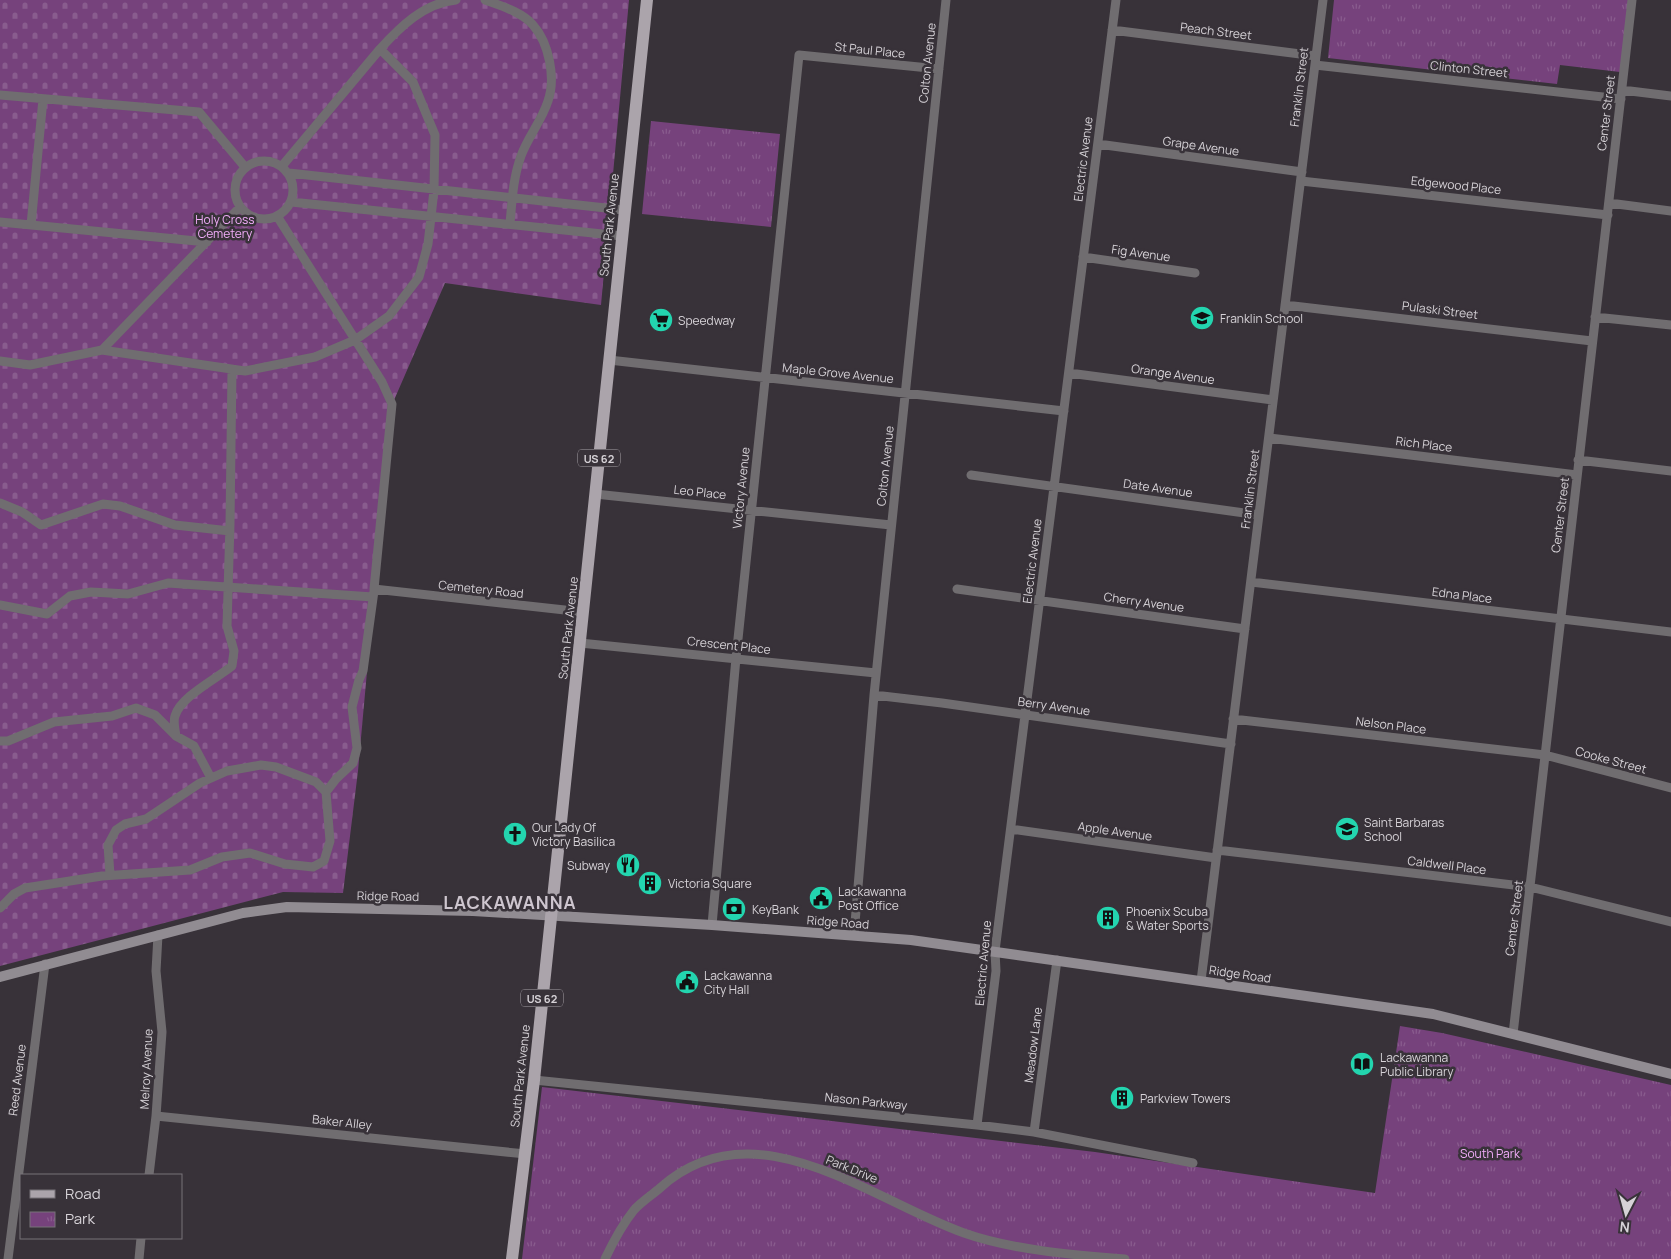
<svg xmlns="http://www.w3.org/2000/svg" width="1671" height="1259" font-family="Manrope,sans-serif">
  <defs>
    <pattern id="cemetery-stones" width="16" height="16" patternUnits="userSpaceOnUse" patternTransform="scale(1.25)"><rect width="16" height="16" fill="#76427c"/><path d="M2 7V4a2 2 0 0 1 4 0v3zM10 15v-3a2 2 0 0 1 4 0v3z" fill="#895c8e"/></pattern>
    <pattern id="park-tufts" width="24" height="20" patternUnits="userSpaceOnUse" patternTransform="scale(1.25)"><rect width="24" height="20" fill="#76427c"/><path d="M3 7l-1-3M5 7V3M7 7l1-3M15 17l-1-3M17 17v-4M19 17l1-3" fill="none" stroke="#895c8e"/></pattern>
  </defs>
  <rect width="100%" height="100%" fill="#383239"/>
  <!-- cemetery -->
  <path fill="url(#cemetery-stones)" d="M0 0H629L601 305 445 283 391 407 358 771 343 893 283 892 0 966Z"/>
  <!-- park -->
  <path fill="url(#park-tufts)" d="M1334 0H1629L1620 72 1560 65 1557 84 1328 58Z
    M651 121 780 134 771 227 642 214Z
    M1400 1026 1442 1033 1671 1085V1259H522L542 1087 1095 1152 1375 1193Z"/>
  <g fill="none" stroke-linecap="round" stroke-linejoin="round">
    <!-- street -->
    <path stroke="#706d70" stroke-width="9" d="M485 0C501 6 522 12 533 25 549 43 556 78 548 101 542 120 528 137 521 156 513 178 512 201 510 224
      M1112 30 1316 56
      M380 49C400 27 424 3 456 0
      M1315 65 1621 99
      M1622 90 1671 96
      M0 95 199 112 245 167
      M1098 144 1302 172
      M235 190a29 29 0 1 1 58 0a29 29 0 1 1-58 0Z
      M289 173 624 210
      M1301 181 1608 215
      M291 202 622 236
      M1609 203 1671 211
      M277 216 382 382 392 404 374 589 583 612
      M0 222 207 242
      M31 225 43 99
      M1083 257 1195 273
      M1285 305 1592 341
      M1595 317 1671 325
      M102 350 245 371 315 357 355 340 389 316 419 277 428 244 434 190 435 135 413 82 380 49 282 166
      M609 360 1064 411
      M0 361 30 365 102 350 240 207
      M1069 373 1273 400
      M1269 438 1577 475
      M1578 460 1671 471
      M971 475 1259 515
      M595 494 891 525
      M0 503 22 512 41 525 103 504 120 506 175 525 230 531
      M1251 582 1671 632
      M957 589 1245 629
      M0 605 47 614 70 596 91 592 128 594 168 583 373 597
      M580 643 876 673
      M874 695 942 703 1231 744
      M1233 719 1545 755 1671 788
      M176 736C175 730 173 721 175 716 180 697 216 679 232 666L234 651 227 626 230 524 232 369
      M0 741H8L54 722 112 716 136 708 155 715 176 736 194 746 211 778
      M326 792 336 779 353 763 357 748 352 707 359 680 363 671 374 591
      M1011 829 1216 858
      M1217 850 1530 887 1671 922
      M0 908 14 894 25 888 102 876 190 870 222 857 250 853 285 864 313 867 324 861 330 841 326 792 316 782 276 767 261 765 227 771 200 783 146 819 125 824 116 830 108 845 110 875
      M712 925 736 658 799 55 939 69
      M854 935 874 695 946 0
      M1201 981 1323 0
      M1513 1034 1632 0
      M534 1080 977 1125 1034 1132 1193 1163
      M156 1116 526 1154
      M977 1125 996 971 995 951 1116 0
      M1034 1132 1057 960
      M149 1175 156 1116 162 1032 156 971 158 935
      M8 1259 45 964
      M139 1259 141 1238
      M605 1259C613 1242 622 1225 634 1210 641 1202 652 1195 660 1188 754 1103 871 1200 964 1233 1012 1250 1074 1255 1125 1259"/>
    <!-- secondary -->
    <path stroke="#918c92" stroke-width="10" d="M0 977 243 913 287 907 473 911 712 925 911 940 1433 1014 1671 1074"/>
    <!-- primary -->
    <path stroke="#aba4ab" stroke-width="12" d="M512 1259 534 1080 647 0"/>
  </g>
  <!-- icons -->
  <defs>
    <g id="school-disc" transform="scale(1.25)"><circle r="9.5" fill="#23d5af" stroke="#383239"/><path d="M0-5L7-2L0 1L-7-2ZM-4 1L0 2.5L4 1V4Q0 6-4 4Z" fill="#111"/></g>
    <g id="supermarket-disc" transform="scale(1.25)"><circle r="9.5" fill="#23d5af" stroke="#383239"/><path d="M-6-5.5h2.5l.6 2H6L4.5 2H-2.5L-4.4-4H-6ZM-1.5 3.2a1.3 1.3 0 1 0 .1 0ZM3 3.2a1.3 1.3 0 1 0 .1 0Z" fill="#111"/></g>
    <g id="church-disc" transform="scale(1.25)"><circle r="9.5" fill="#23d5af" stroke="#383239"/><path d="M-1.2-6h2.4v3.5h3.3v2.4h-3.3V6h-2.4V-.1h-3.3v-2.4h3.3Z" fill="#111"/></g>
    <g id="restaurant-disc" transform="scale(1.25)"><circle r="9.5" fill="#23d5af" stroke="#383239"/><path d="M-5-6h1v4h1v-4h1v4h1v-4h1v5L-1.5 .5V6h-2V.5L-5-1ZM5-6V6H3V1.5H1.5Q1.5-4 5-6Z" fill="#111"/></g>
    <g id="building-disc" transform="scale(1.25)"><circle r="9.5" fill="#23d5af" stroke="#383239"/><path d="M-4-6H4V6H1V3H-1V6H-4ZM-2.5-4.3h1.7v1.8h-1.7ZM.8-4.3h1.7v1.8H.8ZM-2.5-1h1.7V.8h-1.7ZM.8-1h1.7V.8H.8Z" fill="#111"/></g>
    <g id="civic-disc" transform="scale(1.25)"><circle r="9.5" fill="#23d5af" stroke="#383239"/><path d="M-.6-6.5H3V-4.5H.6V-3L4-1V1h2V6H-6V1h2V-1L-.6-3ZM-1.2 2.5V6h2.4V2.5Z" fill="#111"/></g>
    <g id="bank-disc" transform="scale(1.25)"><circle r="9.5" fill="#23d5af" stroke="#383239"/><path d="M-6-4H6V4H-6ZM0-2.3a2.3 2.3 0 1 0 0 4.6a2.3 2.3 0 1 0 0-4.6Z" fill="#111"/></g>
    <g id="library-disc" transform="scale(1.25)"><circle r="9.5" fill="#23d5af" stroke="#383239"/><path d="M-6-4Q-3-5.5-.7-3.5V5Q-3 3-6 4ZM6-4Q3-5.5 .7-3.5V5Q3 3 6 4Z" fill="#111"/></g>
  </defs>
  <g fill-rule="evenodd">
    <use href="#school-disc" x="1202" y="318"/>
    <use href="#supermarket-disc" x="661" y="320"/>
    <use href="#school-disc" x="1347" y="829"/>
    <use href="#church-disc" x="515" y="834"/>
    <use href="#restaurant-disc" x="628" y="865"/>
    <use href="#building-disc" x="650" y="883"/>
    <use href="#civic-disc" x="821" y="898"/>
    <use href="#bank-disc" x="734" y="909"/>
    <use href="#building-disc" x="1108" y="918"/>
    <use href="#civic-disc" x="687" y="982"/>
    <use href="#library-disc" x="1362" y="1064"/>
    <use href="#building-disc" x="1122" y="1098"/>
  </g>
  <g text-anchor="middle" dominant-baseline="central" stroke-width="5" stroke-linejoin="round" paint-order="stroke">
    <!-- shield labels -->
    <g fill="#383239" stroke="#a7a2a8" stroke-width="1">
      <rect x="578" y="449.5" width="42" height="17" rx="4"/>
      <rect x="521" y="989.5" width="42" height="17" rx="4"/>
    </g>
    <g font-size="11" font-weight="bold" fill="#d6d2d7">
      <text x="599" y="458">US 62</text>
      <text x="542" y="998">US 62</text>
    </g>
    <!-- street labels -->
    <g font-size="12" fill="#d6d2d7" stroke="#383239">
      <text transform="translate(1216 31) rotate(7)">Peach Street</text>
      <text transform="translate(870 50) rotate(6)">St Paul Place</text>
      <text transform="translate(927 63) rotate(-84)">Colton Avenue</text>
      <text transform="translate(1469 69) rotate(6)">Clinton Street</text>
      <text transform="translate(1299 87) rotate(-83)">Franklin Street</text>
      <text transform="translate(1606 113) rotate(-83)">Center Street</text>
      <text transform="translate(1201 146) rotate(8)">Grape Avenue</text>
      <text transform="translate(1083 159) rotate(-83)">Electric Avenue</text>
      <text transform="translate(1456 185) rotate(6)">Edgewood Place</text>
      <text transform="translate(609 225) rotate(-84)">South Park Avenue</text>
      <text transform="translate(1141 253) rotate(8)">Fig Avenue</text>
      <text transform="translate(1440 310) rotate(7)">Pulaski Street</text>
      <text transform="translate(838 373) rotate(6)">Maple Grove Avenue</text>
      <text transform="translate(1173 374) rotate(8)">Orange Avenue</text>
      <text transform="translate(1424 444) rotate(7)">Rich Place</text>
      <text transform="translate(885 466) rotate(-84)">Colton Avenue</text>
      <text transform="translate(741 488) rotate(-84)">Victory Avenue</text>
      <text transform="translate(1158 488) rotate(8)">Date Avenue</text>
      <text transform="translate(1250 489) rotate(-83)">Franklin Street</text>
      <text transform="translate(700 492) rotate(6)">Leo Place</text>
      <text transform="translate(1560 515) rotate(-83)">Center Street</text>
      <text transform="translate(1032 561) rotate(-83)">Electric Avenue</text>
      <text transform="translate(481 589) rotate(6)">Cemetery Road</text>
      <text transform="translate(1462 595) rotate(7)">Edna Place</text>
      <text transform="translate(1144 602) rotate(8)">Cherry Avenue</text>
      <text transform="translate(568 628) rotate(-84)">South Park Avenue</text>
      <text transform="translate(729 645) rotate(6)">Crescent Place</text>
      <text transform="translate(1054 706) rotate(8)">Berry Avenue</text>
      <text transform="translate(1391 725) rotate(7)">Nelson Place</text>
      <text transform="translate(1611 760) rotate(15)">Cooke Street</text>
      <text transform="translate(1115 831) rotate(8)">Apple Avenue</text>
      <text transform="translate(1447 865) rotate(7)">Caldwell Place</text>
      <text transform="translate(388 896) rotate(1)">Ridge Road</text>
      <text transform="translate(1514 918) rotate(-83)">Center Street</text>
      <text transform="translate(838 922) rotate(4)">Ridge Road</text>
      <text transform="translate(983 963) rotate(-85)">Electric Avenue</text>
      <text transform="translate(1240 974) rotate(8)">Ridge Road</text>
      <text transform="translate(1033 1045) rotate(-83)">Meadow Lane</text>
      <text transform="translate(146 1069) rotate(-87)">Melroy Avenue</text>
      <text transform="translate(520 1076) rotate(-84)">South Park Avenue</text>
      <text transform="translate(17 1080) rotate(-83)">Reed Avenue</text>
      <text transform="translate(866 1101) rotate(6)">Nason Parkway</text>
      <text transform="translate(342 1122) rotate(6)">Baker Alley</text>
      <text transform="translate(852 1169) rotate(22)">Park Drive</text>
    </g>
    <!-- park labels -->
    <g font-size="12" fill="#f2adfa" stroke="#383239">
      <text x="225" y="219">Holy Cross<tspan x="225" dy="14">Cemetery</tspan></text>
      <text x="1490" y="1153">South Park</text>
    </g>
    <!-- poi labels -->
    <g font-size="12" fill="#d6d2d7" stroke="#383239" text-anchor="start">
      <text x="1220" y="318">Franklin School</text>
      <text x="678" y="320">Speedway</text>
      <text x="1364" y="822">Saint Barbaras<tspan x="1364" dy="14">School</tspan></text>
      <text x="532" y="827">Our Lady Of<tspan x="532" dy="14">Victory Basilica</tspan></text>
      <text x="610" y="865" text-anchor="end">Subway</text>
      <text x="668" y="883">Victoria Square</text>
      <text x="838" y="891">Lackawanna<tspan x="838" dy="14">Post Office</tspan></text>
      <text x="752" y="909">KeyBank</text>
      <text x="1126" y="911">Phoenix Scuba<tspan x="1126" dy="14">&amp; Water Sports</tspan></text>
      <text x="704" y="975">Lackawanna<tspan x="704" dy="14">City Hall</tspan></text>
      <text x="1380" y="1057">Lackawanna<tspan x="1380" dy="14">Public Library</tspan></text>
      <text x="1140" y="1098">Parkview Towers</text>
    </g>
    <!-- district labels -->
    <g font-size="18" font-weight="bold" letter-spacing="1" fill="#cec6cf" stroke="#383239">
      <text x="510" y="902">LACKAWANNA</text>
    </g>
  </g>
  <!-- legend -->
  <rect x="20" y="1174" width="162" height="65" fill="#383239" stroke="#777278"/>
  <rect x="30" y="1190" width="25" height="8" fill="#aba4ab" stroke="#777278"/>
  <text x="65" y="1199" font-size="15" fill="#d6d2d7">Road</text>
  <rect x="30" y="1212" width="25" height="15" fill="url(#park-tufts)" stroke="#777278"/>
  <text x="65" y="1224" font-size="15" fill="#d6d2d7">Park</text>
  <!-- north arrow -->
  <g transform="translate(1626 1214) rotate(186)" stroke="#383239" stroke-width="4" paint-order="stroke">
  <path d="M0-4L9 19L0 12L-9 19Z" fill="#d6d2d7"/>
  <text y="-8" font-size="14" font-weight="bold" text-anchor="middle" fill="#d6d2d7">N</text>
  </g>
</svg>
